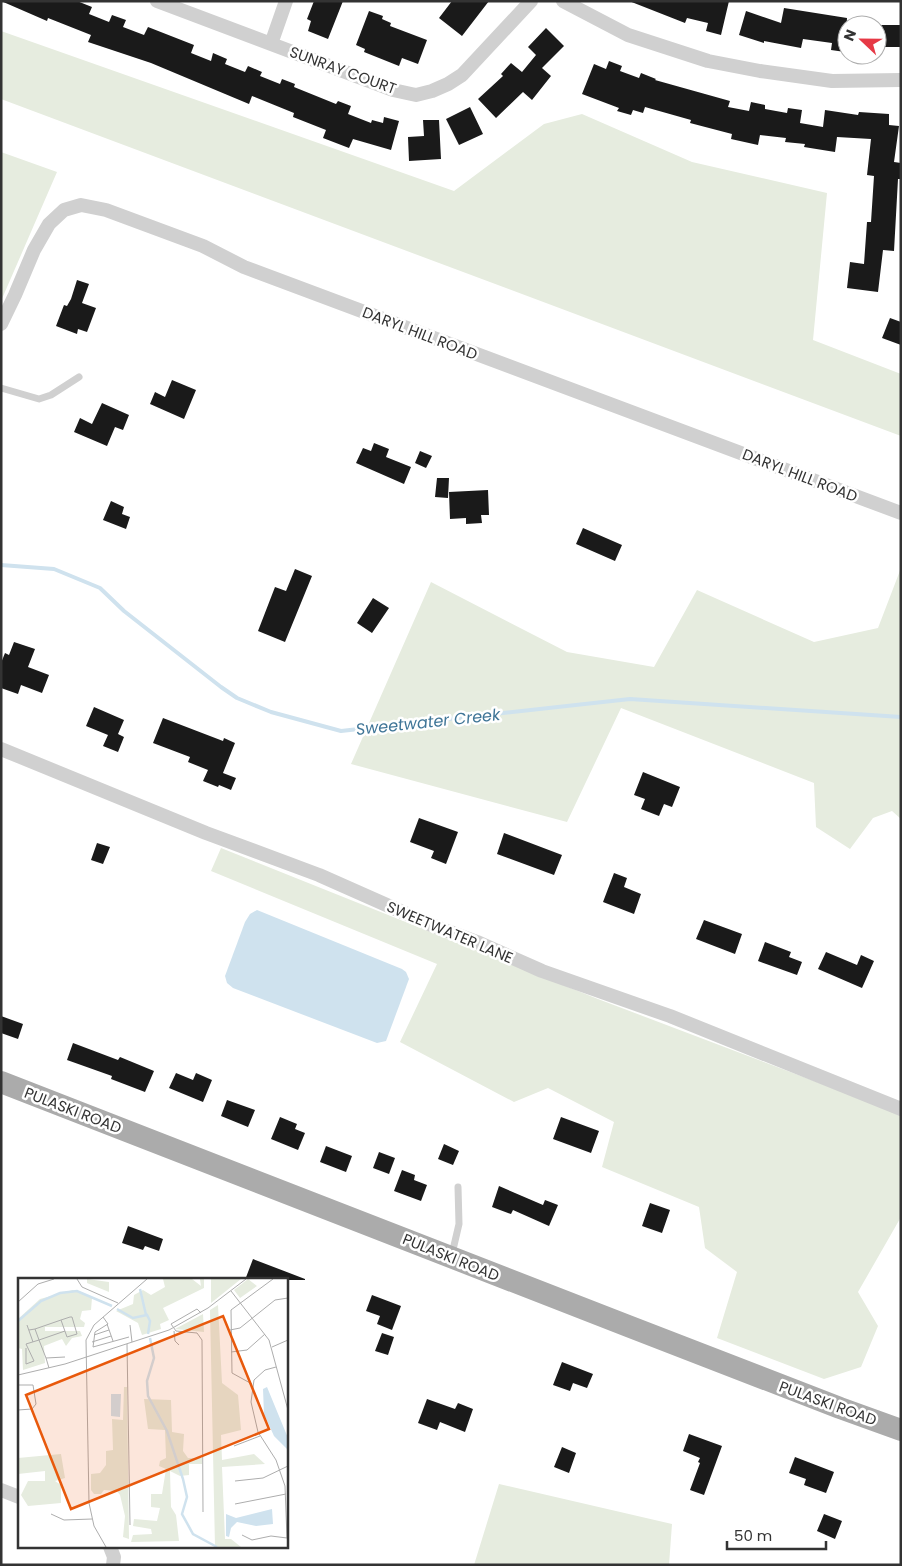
<svg xmlns="http://www.w3.org/2000/svg" width="902" height="1566" font-family="Poppins,sans-serif">
  <rect width="100%" height="100%" fill="#fff"/>
  <!-- green -->
  <path fill="#e6ecdf" d="M1 31 454 191 544 124 582 114 692 162 827 193 813 340 901 374V436L1 99Z
    M1 152 57 172 1 301Z
    M901 568V819L892 811 873 818 850 849 816 827 814 783 621 708 567 822 351 764 431 582 567 652 654 667 697 590 814 642 878 628Z
    M221 848 598 999 901 1114V1217L858 1292 878 1326 861 1367 824 1379 717 1338 737 1272 705 1248 699 1207 602 1167 614 1122 548 1088 514 1102 400 1042 437 964 211 871Z
    M499 1484 672 1524 669 1565H474Z"/>
  <!-- water -->
  <path fill="#cfe2ee" d="M257 910 402 969 406 972 409 979 386 1041 377 1043 233 988 227 983 225 976 245 922 250 914Z"/>
  <g fill="none" stroke-linecap="round" stroke-linejoin="round">
    <!-- stream -->
    <path stroke="#cfe2ee" stroke-width="4" d="M1 565 54 569 100 588 124 611 221 687 237 698 271 712 341 731 630 699 901 717"/>
  </g>
  <!-- building -->
  <path fill="#1a1a1a" d="M1 1H77L92 7 89 14 109 22 112 15 126 20 123 27 144 35 148 27 194 45 191 53 211 61 213 53 227 59 225 64 245 72 248 66 262 72 260 76 280 84 282 79 295 84 294 87 336 104 338 101 351 106 348 114 371 123 372 120 383 123 384 117 399 121 391 150 353 139 349 148 323 138 326 130 293 117 294 113 252 96 249 104 151 63 88 42 91 35 48 18 47 21Z
    M314 1H343L328 39 308 31 311 21 307 19Z
    M452 1H489L462 36 439 18Z
    M629 1H729L721 35 706 31 708 23 687 18 685 23Z
    M784 8 847 18 845 52 831 50 832 43 803 39 801 48 764 41V43L739 35 746 11 781 23Z
    M369 11 383 16 382 19 391 23 390 26 427 40 418 64 402 58 399 66 364 52 365 49 356 45Z
    M877 25H901V47H877Z
    M546 28 564 46 542 68 551 76 532 100 523 92 496 118 478 99 503 76 501 74 511 63 522 72 536 55 528 47Z
    M609 61 622 66 620 71 639 78 641 73 656 79 655 80 730 101 728 107 749 111 751 102 765 105V109L787 113 788 108 802 110 800 123 823 127 825 110 858 115 859 112 889 114V125L899 126 894 162 901 163V179H898L894 251 883 250 878 292 847 288 850 262 864 264 867 222H871L874 176 867 175 871 139 837 137 835 152 804 147 805 144 785 142 786 138 760 135 758 145 731 139 732 134 690 123 691 120 645 107 643 113 633 110 631 115 617 111 619 108 582 94 594 64 606 69Z
    M470 107 483 134 459 145 446 119Z
    M423 120H439L441 159 409 161 408 137 424 136Z
    M77 280 89 284 82 303 96 308 87 332 78 329 77 334 56 326 64 305 67 306 71 299Z
    M890 318 901 322V345L882 338Z
    M172 380 196 390 184 419 150 404 155 392 165 397Z
    M102 403 129 415 123 430 115 427 107 446 74 432 80 418 92 424Z
    M374 443 389 449 386 457 411 467 404 484 356 463 363 448 371 451Z
    M420 451 432 456 426 468 415 463Z
    M437 478H449L448 498 435 497Z
    M488 490 489 515H481L482 523 466 524V518L450 519 449 492Z
    M111 501 124 507 122 514 130 517 126 529 103 520Z
    M583 528 622 545 615 561 576 544Z
    M295 569 312 576 285 642 258 631 275 587 286 591Z
    M373 598 389 608 372 633 357 623Z
    M14 642 35 649 28 667 49 675 42 693 21 685 18 694 1 688V663L5 653 9 655Z
    M94 707 124 720 118 734 124 737 118 752 103 746 108 735 86 726Z
    M163 718 223 741 224 738 235 743 223 773 236 778 231 790 219 785 218 787 203 781 208 770 188 762 190 757 153 743Z
    M643 772 680 787 672 807 664 804 659 816 641 809 645 799 634 795Z
    M419 818 458 832 446 864 431 858 434 851 410 842Z
    M504 833 562 855 554 875 497 854Z
    M97 843 110 847 103 864 91 860Z
    M614 873 627 878 624 887 641 894 634 914 603 902Z
    M704 920 742 934 735 954 696 939Z
    M765 942 791 952 789 957 802 962 797 975 758 961Z
    M826 952 857 965 861 955 874 961 862 988 818 969Z
    M1 1016 23 1024 18 1039 1 1033Z
    M73 1043 118 1060 120 1057 154 1071 145 1092 111 1079 112 1076 67 1060Z
    M176 1073 193 1080 196 1073 212 1080 203 1102 169 1088Z
    M227 1100 255 1110 248 1127 221 1116Z
    M280 1117 297 1124 295 1129 305 1133 298 1150 271 1139Z
    M561 1117 599 1131 591 1153 553 1139Z
    M444 1144 459 1151 453 1165 438 1159Z
    M326 1146 352 1156 346 1172 320 1162Z
    M379 1152 395 1158 389 1174 373 1168Z
    M402 1170 415 1175 414 1180 427 1185 421 1201 394 1191Z
    M499 1186 543 1205 545 1200 558 1205 549 1226 513 1210 511 1214 492 1207Z
    M650 1203 670 1210 662 1233 642 1226Z
    M128 1226 163 1239 159 1251 145 1246 143 1250 122 1243Z
    M253 1259 305 1279V1280H245Z
    M372 1295 401 1306 392 1330 377 1324 380 1316 366 1311Z
    M382 1333 394 1337 388 1355 375 1351Z
    M562 1362 593 1374 587 1388 573 1383 570 1391 553 1385Z
    M427 1399 455 1409 458 1403 473 1409 465 1432 440 1422 437 1430 418 1423Z
    M689 1434 722 1446 704 1495 690 1490 700 1463 698 1462 700 1458 683 1451Z
    M562 1447 576 1453 569 1473 554 1467Z
    M795 1457 834 1472 826 1493 804 1485 806 1479 789 1473Z
    M824 1514 842 1521 835 1539 817 1531Z"/>
  <g fill="none" stroke-linecap="round" stroke-linejoin="round">
    <!-- lane -->
    <path stroke="#d0d0d0" stroke-width="7" d="M1 388 39 399 51 395 79 377
      M452 1254 459 1224 458 1187"/>
    <!-- street -->
    <path stroke="#d0d0d0" stroke-width="14" d="M157 1 393 90 416 95 432 91 448 84 462 75 531 1
      M563 1 628 35 708 61 760 71 832 81 901 80
      M271 44 286 1
      M1 324 15 295 34 250 49 224 64 210 81 205 106 210 203 246 244 267 901 513
      M1 749 206 833 319 875 434 926 477 942 542 971 670 1016 901 1109
      M1 1490 19 1497
      M110 1547 114 1557 113 1565"/>
    <!-- primary -->
    <path stroke="#ababab" stroke-width="22" d="M1 1082 628 1326 840 1408 901 1430"/>
  </g>
  <g text-anchor="middle" dominant-baseline="central" stroke-width="5" stroke-linejoin="round" paint-order="stroke">
    <!-- street labels -->
    <g font-size="15" fill="#333" stroke="#fff">
      <text transform="translate(343 70) rotate(20)">SUNRAY COURT</text>
      <text transform="translate(420 333) rotate(21)">DARYL HILL ROAD</text>
      <text transform="translate(800 475) rotate(21)">DARYL HILL ROAD</text>
      <text transform="translate(450 932) rotate(23)">SWEETWATER LANE</text>
      <text transform="translate(73 1110) rotate(21)">PULASKI ROAD</text>
      <text transform="translate(451 1257) rotate(22)">PULASKI ROAD</text>
      <text transform="translate(828 1403) rotate(20)">PULASKI ROAD</text>
    </g>
    <!-- water labels -->
    <g font-size="16" font-style="italic" fill="#3f7597" stroke="#fff">
      <text transform="translate(428 722) rotate(-6)">Sweetwater Creek</text>
    </g>
  </g>
  <!-- overview -->
  <g transform="translate(18 1278)">
    <rect width="270" height="270" fill="#fff"/>
    <path d="M69 1 91 4V14L69 5ZM145 1H174L183 8 182 1H186V10L145 30 151 42 142 46 143 51 124 57 120 45 98 33 115 26 116 17 125 12 133 17 147 9ZM193 1H223L193 25ZM230 1 239 8 222 20 216 12ZM55 12 74 20 73 32 64 33 62 41 67 45 66 49H27V53H62L64 58 54 60 48 68 44 61 26 68 27 85 5 92 4 71 0 70V41L22 21ZM200 27 204 105 220 117 223 152 203 157 204 182 236 176 247 186 204 189 207 261H213L223 269H197L192 32ZM185 36 186 54 157 51ZM106 109H109L111 261 105 259 107 238 102 217 99 213 86 212 83 216H76L73 212V196L82 195 88 187V173L95 172 94 141 105 142ZM126 121 153 122 154 154 166 156 165 173 170 180H184V186H171V197L162 198 152 193 153 229 158 237 161 263 113 264 115 257 134 256 133 251 115 248 116 241 139 243 142 230 133 229V216H144L148 191 141 188 142 183 148 180 147 152 130 151ZM43 176 47 200 37 203 43 207V225L10 228 3 217 10 203H27V193L0 196V180Z" fill="#e6ecdf"/>
    <path d="M249 109 270 160V172L256 158 246 136 245 111ZM93 116H103L102 139 93 138ZM254 231 255 246 238 248 219 244 213 250 211 259 208 258V236L218 240Z" fill="#cfe2ee"/>
    <path fill="none" stroke="#cfe2ee" stroke-width="2.5" d="M122 11 128 37M99 31 115 40 129 37 132 43 130 56M0 43 23 23 42 15 59 13 94 28M132 60 136 80 129 103 130 118 149 153 165 201 169 219 164 236 175 256 199 269"/>
    <path fill="none" stroke="#adadad" stroke-width="1" d="M59 1 64 9 100 25M213 13 251 62 270 132M0 24 20 6 36 1M183 35 179 31 153 46 158 53 179 55 184 62 185 234M85 39 90 46 77 54 75 69 111 59M89 46 95 63M9 47 15 64M112 47 114 64M17 51 43 42 52 39H54L59 56 49 59 43 42M11 52 17 51 21 62 47 53M212 52 222 50 257 22 270 20M156 53 157 63 161 67M76 57 91 52M74 64 93 58M109 66 112 247M254 69 270 62M8 70V86L16 83 8 66 21 62 28 80M213 74 229 72 247 56M258 89 247 92 236 102 233 124 240 154 258 182 267 208 269 260M31 90 28 80 47 79M0 97 47 86 151 52 190 30 228 1M234 106 214 95 213 32 255 1M0 107H15L18 126 14 131 0 132M216 168 242 158M217 203 245 200 270 188M217 226 268 216M33 236 46 242 74 241M224 257 234 262 253 258 269 260M88 269 76 248 71 225 68 62 76 47 129 1"/>
    <path fill="#e8590c" fill-opacity="0.15" stroke="#e8590c" stroke-width="2.5" d="M205 38 251 151 53 231 8 117Z"/>
    <rect width="270" height="270" fill="none" stroke="#333" stroke-width="2.5"/>
  </g>
  <!-- border -->
  <rect width="902" height="1566" fill="none" stroke="#333333" stroke-width="5"/>
  <!-- north arrow -->
  <g transform="translate(862 40) rotate(292)"><circle r="24" fill="#ffffff" stroke="#adadad"/>
  <path d="M0-4L9 19L0 12L-9 19Z" fill="#e63946"/>
  <text y="-8" font-size="14" font-weight="bold" text-anchor="middle" fill="#333333">N</text>
  </g>
  <!-- scale -->
  <path d="M727 1541v8h99v-8" fill="none" stroke="#333333" stroke-width="2.5"/>
  <text x="734" y="1541" font-size="15" fill="#333333" stroke="#ffffff" stroke-width="4" paint-order="stroke">50 m</text>
</svg>
